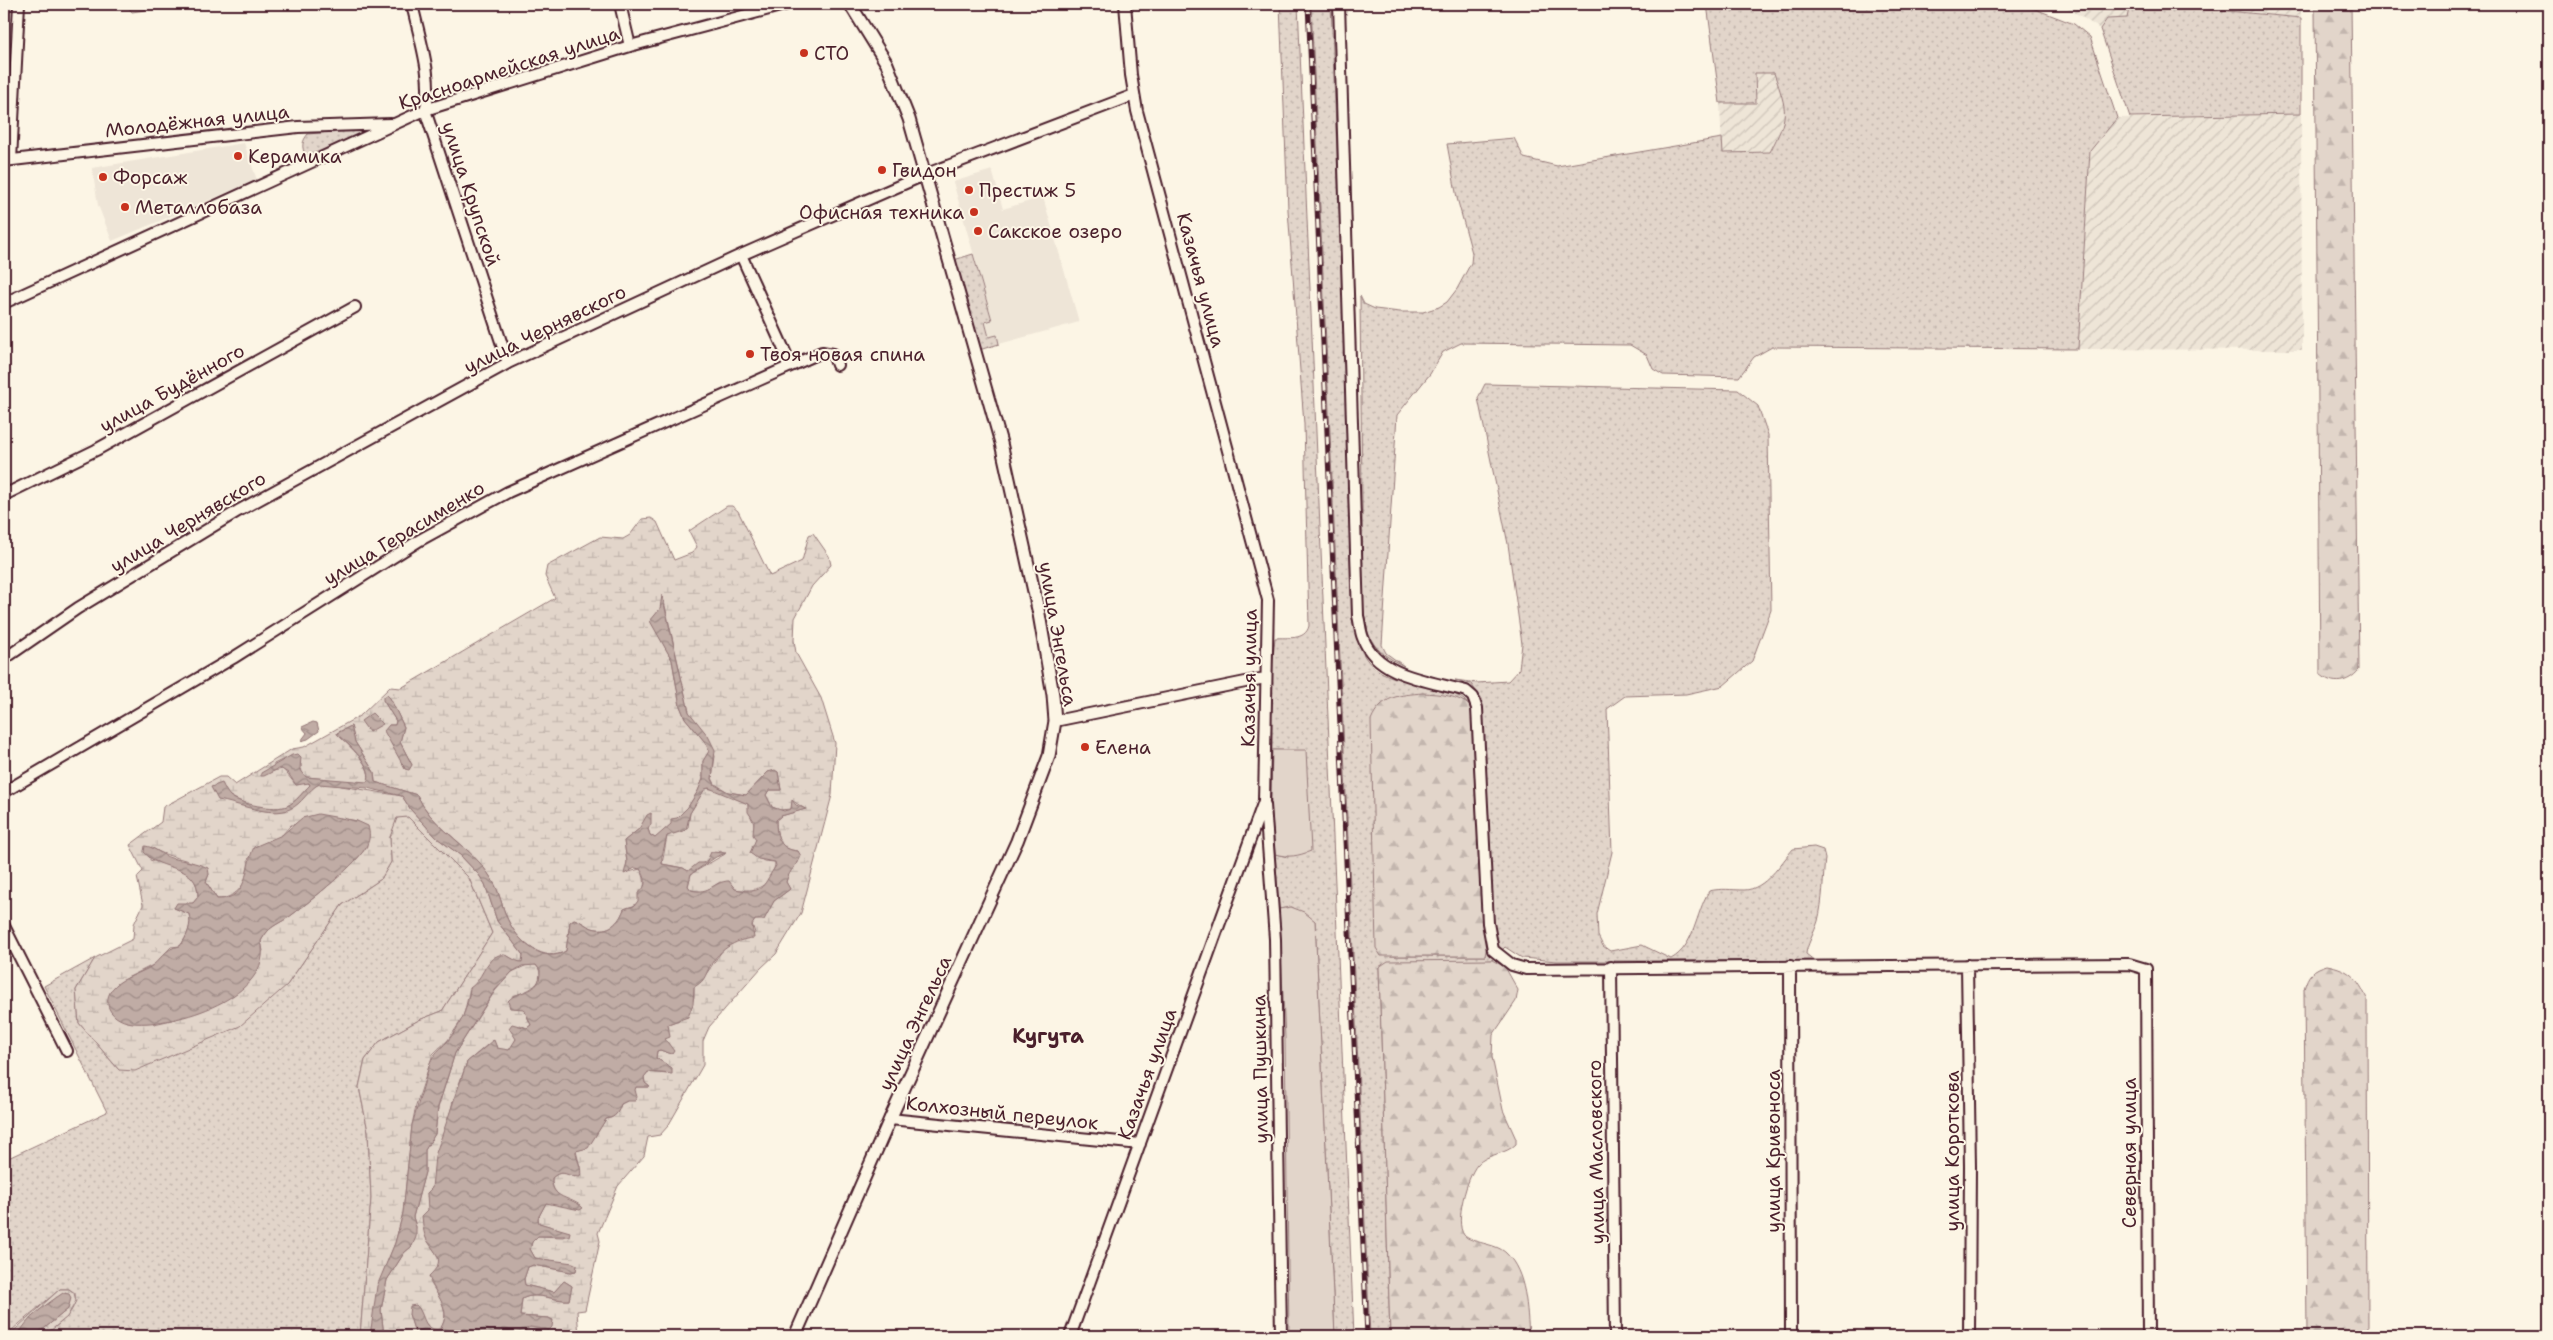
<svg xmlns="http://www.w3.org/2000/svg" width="2553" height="1340" font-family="'Shantell Sans',sans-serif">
  <defs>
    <pattern id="industrial-furrows" width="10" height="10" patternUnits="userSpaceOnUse" patternTransform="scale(1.25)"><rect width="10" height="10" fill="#eee5d7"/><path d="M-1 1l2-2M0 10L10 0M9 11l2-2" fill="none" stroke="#cec4b9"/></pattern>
    <pattern id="grass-dots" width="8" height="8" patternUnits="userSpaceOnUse" patternTransform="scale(1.25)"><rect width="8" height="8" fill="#e2d5ca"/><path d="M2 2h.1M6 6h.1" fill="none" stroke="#c3b6ae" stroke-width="1.8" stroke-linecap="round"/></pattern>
    <pattern id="forest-firs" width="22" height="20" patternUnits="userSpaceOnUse" patternTransform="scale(1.25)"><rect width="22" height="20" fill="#e2d5ca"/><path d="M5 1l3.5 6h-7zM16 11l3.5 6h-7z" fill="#c3b6ae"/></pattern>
    <pattern id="wetland-marsh" width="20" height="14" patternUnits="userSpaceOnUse" patternTransform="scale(1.25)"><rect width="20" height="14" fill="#e2d5ca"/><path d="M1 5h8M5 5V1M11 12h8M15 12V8" fill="none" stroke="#c3b6ae"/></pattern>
    <pattern id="water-waves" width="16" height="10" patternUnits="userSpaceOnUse" patternTransform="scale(1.25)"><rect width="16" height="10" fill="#c0aca5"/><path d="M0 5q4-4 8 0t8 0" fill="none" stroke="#9e8b87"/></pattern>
  </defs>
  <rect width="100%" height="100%" fill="#fcf5e5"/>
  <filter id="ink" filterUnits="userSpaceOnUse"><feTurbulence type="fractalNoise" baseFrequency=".02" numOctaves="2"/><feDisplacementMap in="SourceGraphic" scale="10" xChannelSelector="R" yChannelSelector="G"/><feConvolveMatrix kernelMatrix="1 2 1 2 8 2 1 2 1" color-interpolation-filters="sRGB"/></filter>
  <g filter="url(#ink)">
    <!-- built -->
    <path fill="#eee5d7" d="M244 143 257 180 112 241 98 205 92 168Z
      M992 170 1003 209 1043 197 1079 322 999 344 997 335 989 337 985 322 992 319 953 182Z"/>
    <!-- industrial -->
    <path fill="url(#industrial-furrows)" d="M2070 4H2130L2128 18 2107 19 2100 29 2068 8Z
      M2154 4H2301V18Z
      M1755 73H1774L1785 102V122L1770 152 1722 153 1720 103 1756 102Z
      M2301 114 2302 350 2078 349 2090 151 2117 118Z"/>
    <!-- grass -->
    <path fill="url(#grass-dots)" stroke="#967a7a" d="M1280 4H1298L1354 1336H1335L1315 921 1292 907 1279 909 1275 854 1288 857 1306 751 1272 750 1271 677 1275 638C1288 637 1305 641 1309 626L1304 424 1288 210Z
      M1311 4H1331L1344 326 1352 612C1355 627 1357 644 1365 657 1385 691 1449 677 1471 707L1464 701 1391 956H1485L1487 946 1496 956 1492 960 1379 967 1390 1336H1370Z
      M1707 4H2022L2074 24 2090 37 2117 118 2090 151 2078 349 1772 347 1754 357 1739 377 1663 375 1653 369 1647 355 1630 345 1461 343 1443 352 1430 374 1397 415 1382 645 1386 653 1404 666C1371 650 1367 639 1363 604L1360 296 1364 304 1375 309 1400 312H1423L1439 307 1447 302 1457 289 1471 263 1472 253 1457 198 1447 144 1514 138 1524 158 1557 166 1722 138 1723 153 1770 152C1789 115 1788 113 1774 73H1755L1756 103H1720Z
      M2130 4H2154L2301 18V114L2130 117 2100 29 2107 19 2127 18Z
      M363 129 365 133 312 157 306 156C301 147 302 141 308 134Z
      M973 254 992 320 985 322 989 337 997 335 999 344 979 350 954 260Z
      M1485 384 1738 390 1758 406 1768 435 1771 610 1752 661 1723 686 1686 694 1625 696 1607 709 1612 852 1597 914 1598 936 1603 946 1610 951 1642 945 1671 959C1695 946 1695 914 1709 891 1722 888 1731 890 1744 890 1765 890 1781 863 1793 849L1814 847 1823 850 1825 858C1823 878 1823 901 1818 921 1815 931 1806 947 1806 954L1815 961H1557L1522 958 1505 947 1499 953 1492 929 1482 699 1471 684 1455 680 1477 683 1508 681 1519 669 1522 644 1508 544 1478 398Z
      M408 816 469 878 492 933 442 1011 419 1020 379 1042 365 1060 359 1087 368 1131 371 1198 360 1336H44C58 1324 78 1313 75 1293L69 1289H60L5 1336 4 1160 107 1112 44 986 95 958 76 990 79 1023 119 1070 287 985 342 905 381 879 391 862 390 837 396 818Z"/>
    <!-- forest -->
    <path fill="url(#forest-firs)" stroke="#967a7a" d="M2315 4H2351L2359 670C2348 683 2333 686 2320 674Z
      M1423 693C1440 694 1458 695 1471 707L1487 946 1485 956H1381L1376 948 1371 720C1381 696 1399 695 1423 693Z
      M1492 960 1505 967 1518 990 1516 1001 1493 1035 1492 1057 1503 1110 1516 1139V1144C1506 1155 1487 1153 1477 1165 1467 1177 1454 1222 1464 1235 1470 1243 1496 1243 1506 1253 1527 1273 1527 1310 1529 1336H1390L1379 967 1388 961Z
      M2327 965C2349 969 2358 978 2367 999L2368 1336H2307L2304 989C2308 974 2313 969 2327 965Z"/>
    <!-- wetland -->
    <path fill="url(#wetland-marsh)" stroke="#967a7a" fill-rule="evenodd" d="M126 4H148L145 10 132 12Z
      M727 506H732L738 511 770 576 802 561 809 535 813 533 829 556 831 565 812 586 795 618 794 640 796 653 821 698 835 743 832 795 801 913 776 954 761 968 709 1027 703 1041V1065L668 1126 660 1135 648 1137 644 1156 618 1186 598 1233 600 1241 585 1310 577 1311 579 1336H525V1330L529 1327 549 1330V1318L520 1316 522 1299C536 1291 553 1301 569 1300L572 1286 564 1281 554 1292 525 1285 524 1279 528 1267 533 1265 571 1272 576 1271 577 1265 535 1258 530 1249 532 1242 538 1236 563 1237 570 1233 539 1223 538 1218 546 1203 580 1205C566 1200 551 1196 552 1178 560 1170 565 1173 575 1177L580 1167 576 1151 588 1147 606 1119C616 1118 618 1112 621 1104L627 1101 636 1087H650L645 1083 644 1077 648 1072 667 1074 672 1068 656 1058 657 1051 660 1050 672 1054 665 1039 668 1024 688 1016 694 997V987C708 976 713 960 726 947 735 940 745 939 755 933L752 924 755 920 764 919 774 901 790 889 786 882 790 869 798 863V851C780 850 776 837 776 820L781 816 805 809 793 801 791 809 779 810 772 807 766 795 769 790H781L778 772H768L746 795 728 792 715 784 712 778 715 756 689 712 663 597 660 609 651 621 672 660 680 706 685 718 705 742 710 751 703 761V779L698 791 688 807 661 835 655 838 650 835 648 829 651 813 639 829 624 841 627 862 625 873 640 869C647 878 646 897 635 905 632 907 627 907 624 909 619 923 609 933 592 928 586 926 581 921 574 919L570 922 566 951C544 963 520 943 510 924 503 912 501 897 495 885 491 877 485 869 479 863 459 838 431 825 417 795L375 782 374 772 355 742 351 726 337 733 338 735C347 744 376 768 367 783L306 777 302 774 301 764 284 759 274 764 273 771 283 769 296 785 307 782 310 785C303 792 296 802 287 806 272 813 243 804 230 796L222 800H226C251 808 281 821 302 799 308 793 314 784 323 783L402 796 411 810 437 838 460 855 479 875 485 884 497 921 523 955V962H516L508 956 492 959 477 984 470 989 463 1018 448 1040 433 1054 416 1106 412 1125 403 1213 395 1243 383 1273 370 1336H360L371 1198 368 1131 359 1087 365 1060 379 1042 419 1020 442 1011 492 933 469 878 408 817 397 818 390 837 391 862 381 879 342 905 287 985 240 1026 135 1071 119 1070 79 1023 76 990 95 958 133 939 134 924 143 905 137 877 143 871 130 845 161 822 163 807 219 777H226L235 785 292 749 304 747 361 715 390 687 401 688 555 598 545 576 547 566 600 537 623 539 630 535 642 519 651 518 657 522 674 560 692 553 697 547 689 531ZM390 698 404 727 400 742 412 765 405 769 389 725H395L396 721 383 700ZM340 818 357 821 367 846C354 866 313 899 293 914 279 925 270 924 261 941L263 951 221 1002 176 1019 154 1024 127 978 155 964 171 947 180 946C187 937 192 925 189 914L174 908 193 903 198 897C199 869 172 867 150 860L151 847C171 861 193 856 209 874L206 882 217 899C238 899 251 879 248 859L282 835 291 825Z
      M705 788 718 790 748 804C749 823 765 830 750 853L764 861 775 862C775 867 774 869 772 873 765 890 751 892 735 889L732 885 720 882 704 892 691 890 688 886 691 874 725 854 720 851C709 857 701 867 688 871L683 868 662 864 667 836C673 831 681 832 688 827L690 813Z
      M529 964 536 965C550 982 526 993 512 996L517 1007 524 1009 531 1025 527 1028 520 1025 514 1045 509 1050 502 1051 497 1048 493 1040 467 1062 453 1101 432 1188 427 1193 429 1201 426 1238 438 1256 439 1264 430 1282C439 1297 452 1312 440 1329 427 1331 423 1320 419 1308L409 1314 416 1336H384L381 1310 387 1280 404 1253 412 1246 416 1227 413 1217 425 1172V1150L435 1134 438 1108 455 1053 495 991 512 972Z
      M60 1289H69L74 1293 76 1301 67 1317 44 1336H35L68 1309 21 1330 18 1336H8Z"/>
    <!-- green -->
    <path fill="#e2d5ca" stroke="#967a7a" d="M1272 750H1306L1311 851C1298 856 1289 858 1275 854L1271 802Z
      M1291 907 1304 912 1315 921 1335 1336H1289L1285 1038 1279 909Z"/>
    <!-- water -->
    <path fill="url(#water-waves)" stroke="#917474" fill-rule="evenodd" d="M662 595 689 712 708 736 715 750 712 779 715 785 728 792 746 795 768 772 775 770 778 772 781 790H769L766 795 772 807 784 811 791 809 792 800 796 805 806 809 781 816 776 820C776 837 780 850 798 851L801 856C797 867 790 868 786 882L790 889 774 901 764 920H755L752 925 754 938C735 939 717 951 708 970 704 979 703 982 694 987L693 1004 688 1017 668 1024 670 1037 665 1039 674 1051 672 1054 660 1050 657 1051 656 1058 672 1068V1074L648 1072 644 1077 645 1083 650 1087H636L635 1090 637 1097 635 1101H627L621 1104C618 1113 616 1117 606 1119L588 1148 576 1151C576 1161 583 1167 580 1177 567 1177 563 1168 552 1178 550 1200 572 1196 583 1208L580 1210 546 1203 538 1218 539 1223 570 1232 569 1236H538L532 1242 530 1249 535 1258 573 1263 577 1265 576 1271 571 1272 533 1265 528 1267 524 1279 525 1285 554 1292 564 1281 572 1286 569 1300C554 1301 535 1291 522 1299L520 1316 549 1318 553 1320 552 1327 549 1330 530 1327 525 1330V1336H416L409 1314 410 1306 416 1305C426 1314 422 1332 440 1329 454 1309 434 1295 429 1276 446 1260 437 1256 427 1240 423 1233 423 1224 422 1216L428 1210 427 1193 432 1188 435 1156 467 1062 494 1040 497 1048 509 1050 516 1039 509 1028 512 1024 527 1028 531 1025 524 1009 510 1008 508 1001C519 988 541 996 540 970L536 965 522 966 512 972 495 990 455 1053 438 1107 435 1134 425 1150V1172L413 1217 416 1227V1237L412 1246 404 1253 387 1280 381 1310 384 1336H370L377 1286 395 1243 403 1213 412 1125 430 1063C434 1053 440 1049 447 1042 460 1027 468 1008 470 988 482 981 485 959 499 955 508 953 514 962 522 962L523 955 497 921 485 884 479 875 460 855 437 838 411 810 402 796 367 788 319 784C308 790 302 804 290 809 271 818 237 803 218 800L211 787 222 783C224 787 227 793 230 796 239 804 276 811 287 806 296 802 303 792 310 785L309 783 296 785 288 773 280 768 264 776H261V773L292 755 298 754 301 757 300 769 306 777 367 782C376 768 348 744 338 735L337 733 351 726 355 742 374 772 375 782 417 795C431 825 459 839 480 863 485 869 491 877 495 885 501 897 503 912 510 924 520 943 544 964 566 951L570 922 574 919C581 921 586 926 592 928 609 933 619 923 624 909L634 906 638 901V893C648 887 646 877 640 869L635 868 624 874 627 862 624 841 639 829 647 815 651 813V824L648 829 650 835 655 838 671 824V819L677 818 688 807 698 791 703 779V761L709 751 705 742 685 718 680 706 672 660 650 621 660 609ZM709 788 748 804V812L754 821 753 835 756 839 750 853 758 859 775 862 776 866C763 883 766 896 735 889L729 881C714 881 710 895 691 890L688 886 691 874 716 857 726 853 711 852 706 863H698L688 871 683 868 662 864V856L667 836 686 830 690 813 705 789Z
      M387 695 390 698 404 727 400 742 412 765 409 770 405 769 384 731 389 725H395L396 721 383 700V697Z
      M372 713 383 724 369 732 361 721Z
      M313 722 317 723 319 731 308 739 301 741 307 733 302 727Z
      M318 814 357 821 368 826C370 834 370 838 367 845 360 862 309 902 293 914 279 925 270 924 261 941 275 997 174 1027 133 1023 105 1020 98 994 123 980 131 976 139 973 147 969 161 962 163 948 180 946 187 937 192 925 189 914L174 908 177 903H193L198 897C199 862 160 873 144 852L145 846C155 847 161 855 171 858 184 861 196 862 208 868L209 874 206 882 217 899C250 900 244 867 254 847L282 835 302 818Z
      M63 1293 69 1294 71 1298 68 1309 35 1336H18C26 1318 47 1304 63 1293Z"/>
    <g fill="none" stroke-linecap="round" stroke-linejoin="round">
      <!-- minor casing -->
      <g stroke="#4a1f2b" stroke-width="14">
        <path id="minor" d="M412 4C418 33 435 82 425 110L508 363
          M620 4 630 46
          M1339 4 1358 616C1360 623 1360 631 1363 638 1377 677 1432 681 1466 691L1473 697 1477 708 1488 923 1493 950 1512 965 1526 969 2129 964 2146 969 2148 1336
          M11 160 19 4
          M4 161 298 127 391 124
          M741 255 791 365
          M4 303 425 110 630 46 788 4
          M4 495 96 450 355 307
          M4 659 78 608 238 511 508 363 741 255 924 175 1134 95
          M1055 721 1265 678
          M4 792 233 658 420 540 508 492 822 352 833 354 837 365
          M1265 805 1275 939 1281 1336
          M4 926 67 1051
          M1967 965 1970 1166 1969 1336
          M1790 966 1791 1336
          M1611 967 1615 1336
          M890 1119 1140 1144
          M1070 1336 1264 801 1268 600 1137 111 1131 75 1125 4"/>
      </g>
      <!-- tertiary casing -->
      <g stroke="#4a1f2b" stroke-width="15">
        <path id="tertiary" d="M795 1336 890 1119 1017 841 1049 756 1055 721 1053 695 1039 614 1001 443 909 119 887 64 850 4"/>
      </g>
      <!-- minor -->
      <use href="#minor" stroke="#fcf5e5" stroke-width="10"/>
      <!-- tertiary -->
      <use href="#tertiary" stroke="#fcf5e5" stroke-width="11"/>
      <!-- rail casing -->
      <g stroke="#4a1f2b" stroke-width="5">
        <path id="rail" d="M1308 4 1367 1336"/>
      </g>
      <!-- rail -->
      <use href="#rail" stroke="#fcf5e5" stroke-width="3" stroke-dasharray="9" stroke-linecap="butt"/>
    </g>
  </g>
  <!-- markers -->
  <g fill="#c8321e" stroke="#fcf5e5" stroke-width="2">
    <circle cx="804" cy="53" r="5"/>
    <circle cx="238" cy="156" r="5"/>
    <circle cx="882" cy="170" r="5"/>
    <circle cx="103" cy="177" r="5"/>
    <circle cx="969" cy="190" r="5"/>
    <circle cx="125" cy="207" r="5"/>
    <circle cx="974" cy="212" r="5"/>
    <circle cx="978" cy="231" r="5"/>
    <circle cx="750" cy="354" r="5"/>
    <circle cx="1085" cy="747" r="5"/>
  </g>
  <g text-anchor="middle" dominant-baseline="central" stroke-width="4" stroke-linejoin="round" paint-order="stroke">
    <!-- poi labels -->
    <g font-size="19" fill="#4a1f2b" stroke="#fcf5e5" text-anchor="start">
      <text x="814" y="53">СТО</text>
      <text x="248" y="156">Керамика</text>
      <text x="892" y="170">Гвидон</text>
      <text x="113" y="177">Форсаж</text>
      <text x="979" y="190">Престиж 5</text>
      <text x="135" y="207">Металлобаза</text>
      <text x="964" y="212" text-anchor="end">Офисная техника</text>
      <text x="988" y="231">Сакское озеро</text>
      <text x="760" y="354">Твоя новая спина</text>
      <text x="1095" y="747">Елена</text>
    </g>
    <!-- street labels -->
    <g font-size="19" fill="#4a1f2b" stroke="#fcf5e5">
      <text transform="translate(509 68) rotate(-18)">Красноармейская улица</text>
      <text transform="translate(197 121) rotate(-6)">Молодёжная улица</text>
      <text transform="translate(471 194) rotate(72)">улица Крупской</text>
      <text transform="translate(1201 280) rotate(75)">Казачья улица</text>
      <text transform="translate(545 329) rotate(-26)">улица Чернявского</text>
      <text transform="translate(172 388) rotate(-29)">улица Будённого</text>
      <text transform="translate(188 522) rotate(-31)">улица Чернявского</text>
      <text transform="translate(404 533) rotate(-31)">улица Герасименко</text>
      <text transform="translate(1058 634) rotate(80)">улица Энгельса</text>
      <text transform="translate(1249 678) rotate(-89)">Казачья улица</text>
      <text transform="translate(915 1023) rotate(-65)">улица Энгельса</text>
      <text transform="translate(1260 1069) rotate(-91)">улица Пушкина</text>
      <text transform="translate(1147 1074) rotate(-70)">Казачья улица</text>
      <text transform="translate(1002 1113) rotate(6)">Колхозный переулок</text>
      <text transform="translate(1773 1151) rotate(-90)">улица Кривоноса</text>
      <text transform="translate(1952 1151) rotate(-90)">улица Короткова</text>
      <text transform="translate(1596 1152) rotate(-91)">улица Масловского</text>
      <text transform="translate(2129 1153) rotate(-90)">Северная улица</text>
    </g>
    <!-- neighbourhood labels -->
    <g font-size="20" font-weight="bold" fill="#4a1f2b" stroke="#fcf5e5">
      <text x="1048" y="1036">Кугута</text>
    </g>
  </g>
  <!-- margin -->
  <rect width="2553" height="1340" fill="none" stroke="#fcf5e5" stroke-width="20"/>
  <rect x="10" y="10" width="2533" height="1320" fill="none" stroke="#4a1f2b" stroke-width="2" filter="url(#ink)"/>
</svg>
